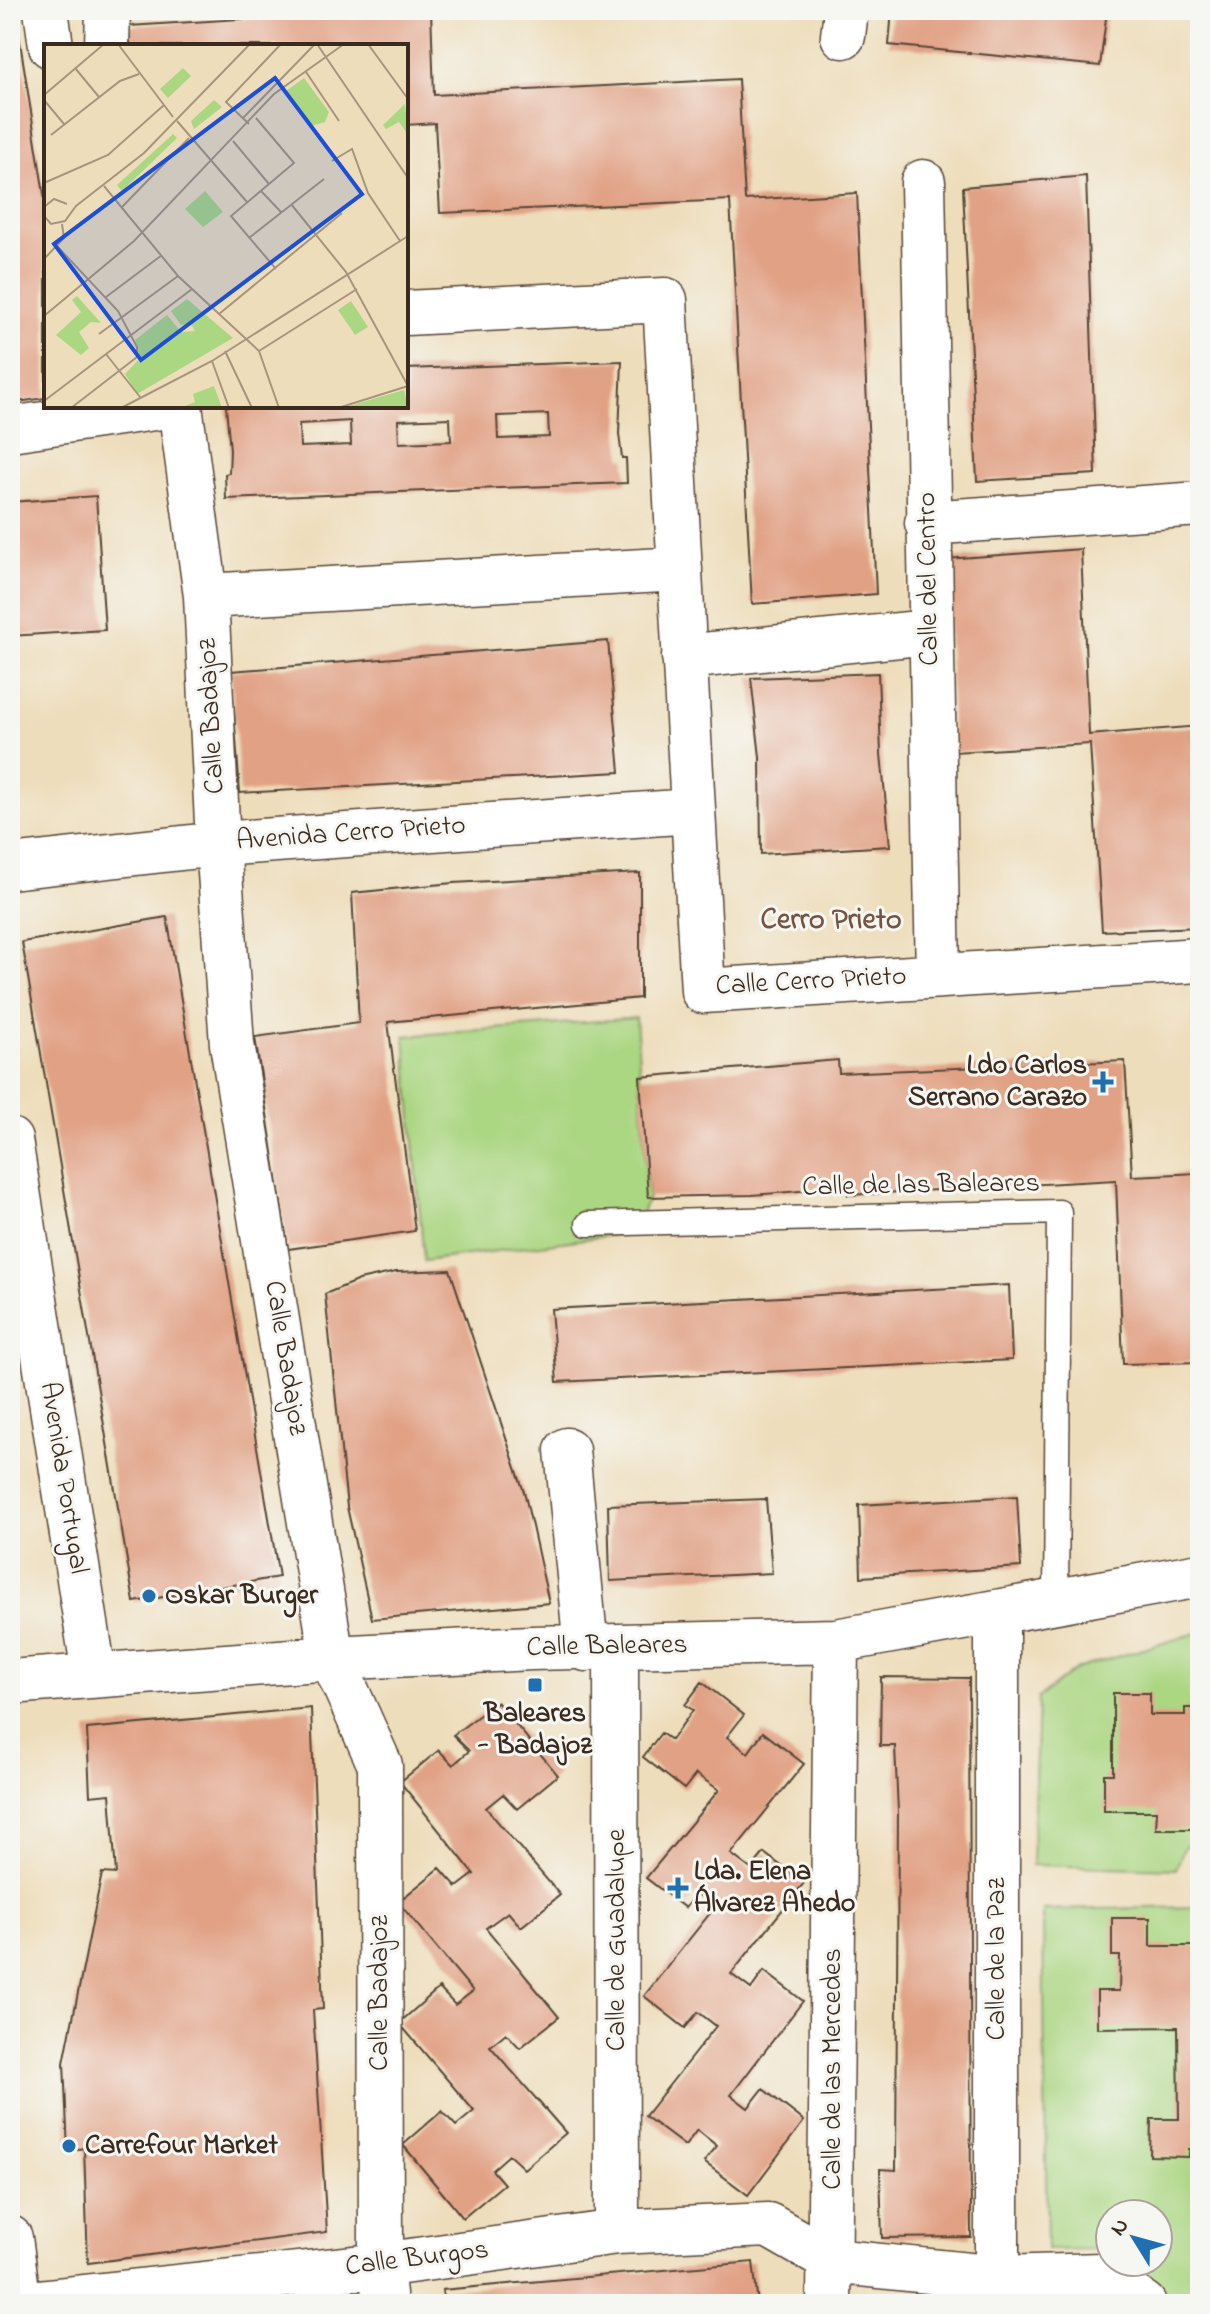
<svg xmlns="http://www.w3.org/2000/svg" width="1210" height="2314" font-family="'Indie Flower',sans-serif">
  <rect width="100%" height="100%" fill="#f6f6f2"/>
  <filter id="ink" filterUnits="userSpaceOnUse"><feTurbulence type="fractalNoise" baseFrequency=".0125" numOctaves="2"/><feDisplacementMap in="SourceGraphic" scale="16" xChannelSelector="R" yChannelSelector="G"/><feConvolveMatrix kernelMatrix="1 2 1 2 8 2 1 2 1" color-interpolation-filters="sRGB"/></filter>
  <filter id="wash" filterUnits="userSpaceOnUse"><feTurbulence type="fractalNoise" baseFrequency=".006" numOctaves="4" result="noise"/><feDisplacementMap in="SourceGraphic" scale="32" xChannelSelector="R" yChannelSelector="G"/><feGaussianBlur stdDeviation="1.8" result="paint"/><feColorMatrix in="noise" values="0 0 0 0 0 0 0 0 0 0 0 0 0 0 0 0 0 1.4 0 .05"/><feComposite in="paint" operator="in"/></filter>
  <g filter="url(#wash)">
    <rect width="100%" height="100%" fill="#edb"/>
    <!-- green -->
    <path fill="#abd682" stroke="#738050" stroke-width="2" d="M636 1018 648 1197 635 1232 424 1261 405 1036Z
      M1200 1632V1830L1184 1848 1176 1869 1032 1865 1038 1698 1076 1669Z
      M1200 1907V2304H1181L1122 2262H1158V2214H1110V2254L1104 2249 1047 2250 1043 1910Z"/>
    <g id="blocks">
      <!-- building -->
      <path fill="#e1a185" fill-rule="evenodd" d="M10 10H15L46 207V398L10 403Z
        M384 10H431L434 95 738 79 745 200 857 193 876 594 752 604 730 200 440 213 435 123 406 125V46H130L129 26Z
        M892 10H1107L1100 66 889 45Z
        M1086 176 1096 474 977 481 963 187Z
        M622 361 619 434 622 458H626L627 483 226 499 225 474 229 473 230 450 226 406H406V369ZM548 414 549 437 498 439 497 416ZM450 418 451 441 399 443 398 420ZM350 421 351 445 300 447 299 424Z
        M96 496 105 630 10 636V502Z
        M1081 549 1089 735 1200 726V927L1102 931 1090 744 953 752 946 559Z
        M608 641 620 772 240 793 231 671Z
        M878 673 881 754 890 846 761 854 760 757 751 678Z
        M640 873V998L388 1022 415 1231 288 1249 255 1037 359 1023 352 893 453 883Z
        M167 917 279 1577 134 1602 22 942Z
        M838 1060 839 1073 1125 1061 1132 1176 1200 1173V1362L1123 1364 1116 1180 848 1195 847 1187 752 1195 648 1197 640 1077Z
        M450 1270 525 1495 549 1603 372 1619 347 1507 325 1294 359 1280 396 1272Z
        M1009 1285 1012 1360 557 1382 551 1309Z
        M1017 1496 1021 1567 861 1577 859 1505Z
        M766 1499 772 1573 610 1581 608 1505Z
        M881 1677 969 1678 971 2237 882 2238 880 2169 896 2170 898 1812 895 1746H880Z
        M702 1682 744 1715 727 1737 748 1753 763 1732 804 1764 731 1854 751 1869 764 1853 804 1883 731 1974 751 1989 764 1971 803 2001 731 2095 748 2108 763 2089 804 2121 748 2195 704 2162 717 2146 697 2130 685 2146 645 2116 716 2026 698 2012 685 2028 644 1996 715 1907 696 1893 685 1908 646 1878 719 1790 696 1774 684 1789 643 1757 661 1733 671 1740 693 1710 685 1705Z
        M1113 1693H1150V1715H1185V1708H1200V1745H1195V1829H1156L1157 1811H1104V1774H1113Z
        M497 1702 558 1775 517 1809 503 1794 486 1808 560 1895 521 1927 508 1912 486 1928 559 2017 520 2048 506 2033 490 2046 566 2133 524 2169 509 2155 492 2170 504 2184 463 2218 403 2145 442 2111 456 2126 474 2111 399 2023 439 1988 455 2005 473 1991 398 1902 440 1868 457 1887 474 1874 400 1782 439 1750 453 1765 469 1751 453 1735Z
        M311 1708 323 2009 313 2010 327 2232 88 2263 84 2148 68 2151 64 2063 102 1873 116 1874 110 1794 90 1796 87 1729Z
        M1112 1918H1150V1946H1200V2149H1189V2157L1150 2156 1151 2119H1179L1178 2027 1097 2028V1991H1119L1120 1956H1112Z
        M1197 2255H1200V2292H1197Z
        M753 2262 758 2304H444L442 2290Z
        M336 2292 338 2304H277V2302Z"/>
    </g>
  </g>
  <g filter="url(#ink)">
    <use href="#blocks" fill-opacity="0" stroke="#564536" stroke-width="2"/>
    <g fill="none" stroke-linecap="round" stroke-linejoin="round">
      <!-- lane casing -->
      <g stroke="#564536" stroke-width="27">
        <path id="lane" d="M588 1224 1059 1212 1056 1602"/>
      </g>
      <!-- street casing -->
      <g stroke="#564536" stroke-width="47">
        <path id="street" d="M46 10 51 46
          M843 36 846 10
          M107 46 108 10
          M923 182 938 976
          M406 313 665 300 703 991 1200 960
          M180 406 206 596 218 844 232 1044 332 1658 380 1765 381 2265 385 2304
          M10 429 168 406
          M927 523 1200 504
          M206 596 680 569
          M684 657 929 632
          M10 867 218 844 692 811
          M10 1140 94 1674
          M567 1450 586 1649
          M997 1614V2304
          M616 1648 617 2232
          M10 1682 332 1658 531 1648 836 1641 1200 1575
          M10 2238 19 2304
          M19 2304 381 2265 617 2232 768 2225 831 2261 998 2278 1102 2275 1144 2304
          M829 2304 836 1641"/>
      </g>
      <!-- lane -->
      <use href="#lane" stroke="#fff" stroke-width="24"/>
      <!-- street -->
      <use href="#street" stroke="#fff" stroke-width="44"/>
    </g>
  </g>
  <!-- markers -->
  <g fill="#1f6fb2" stroke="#f6f6f2" stroke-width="3">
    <path d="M1099 1070h8v8h8v8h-8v8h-8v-8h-8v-8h8z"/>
    <circle cx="149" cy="1596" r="8"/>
    <rect x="527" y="1677" width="16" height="16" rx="4"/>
    <path d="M674 1876h8v8h8v8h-8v8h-8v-8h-8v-8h8z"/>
    <circle cx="69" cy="2146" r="8"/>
  </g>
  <g text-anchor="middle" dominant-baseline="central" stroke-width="6" stroke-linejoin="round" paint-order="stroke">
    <!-- street labels -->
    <g font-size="28" fill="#3b2a1e" stroke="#f6f6f2">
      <text transform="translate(929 579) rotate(-91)">Calle del Centro</text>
      <text transform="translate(212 716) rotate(-93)">Calle Badajoz</text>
      <text transform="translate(351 834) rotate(-4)">Avenida Cerro Prieto</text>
      <text transform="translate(811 982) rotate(-3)">Calle Cerro Prieto</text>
      <text transform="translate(921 1186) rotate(-1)">Calle de las Baleares</text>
      <text transform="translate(285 1358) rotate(81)">Calle Badajoz</text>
      <text transform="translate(63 1478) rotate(81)">Avenida Portugal</text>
      <text transform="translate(607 1647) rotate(-1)">Calle Baleares</text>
      <text transform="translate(617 1940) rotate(-90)">Calle de Guadalupe</text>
      <text transform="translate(997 1959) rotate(-90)">Calle de la Paz</text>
      <text transform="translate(380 1993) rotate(-90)">Calle Badajoz</text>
      <text transform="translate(833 2069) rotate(-90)">Calle de las Mercedes</text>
      <text transform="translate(417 2259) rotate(-7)">Calle Burgos</text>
    </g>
    <!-- poi labels -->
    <g font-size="28" font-weight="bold" fill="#3b2a1e" stroke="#f6f6f2" text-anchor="start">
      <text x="1087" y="1066" text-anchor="end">Ldo Carlos<tspan x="1087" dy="32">Serrano Carazo</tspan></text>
      <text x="165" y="1596">Oskar Burger</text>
      <text x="535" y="1714" text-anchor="middle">Baleares<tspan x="535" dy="32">- Badajoz</tspan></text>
      <text x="694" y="1872">Lda. Elena<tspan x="694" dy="32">Álvarez Ahedo</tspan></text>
      <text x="85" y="2146">Carrefour Market</text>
    </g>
    <!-- neighbourhood labels -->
    <g font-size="30" font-weight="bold" fill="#755442" stroke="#f6f6f2">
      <text x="831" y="921">Cerro Prieto</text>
    </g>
  </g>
  <!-- overview -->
  <g transform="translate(44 44)">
    <rect width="364" height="364" fill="#edb"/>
    <path d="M139 24 147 32 124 54 116 45ZM260 34 285 68 281 78 267 82 242 47ZM170 56 178 63 150 85 147 77ZM361 60 364 91 355 78 342 85 339 81ZM129 90 133 94 78 147 73 141ZM161 147 179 168 159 183 141 165ZM33 252 57 279 47 278 35 288 45 304 37 311 12 291 37 268 28 256ZM143 255 189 294 93 350 81 330 96 314 91 296 123 271 137 288 151 287 147 280 137 281 127 267ZM307 257 324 283 311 291 294 266ZM170 342 178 364H136L151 358 149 350ZM360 346 364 364H298Z" fill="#abd682"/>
    <path fill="none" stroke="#a6957c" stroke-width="2" d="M74 0 129 73M273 0 364 134M324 0 364 55M31 24 55 53M262 28 295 77M0 51 60 0M0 56 20 80M199 74 271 0M212 74 250 119 187 172 232 225M133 77 203 158M205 80 182 58 237 0M7 91 76 37 95 30M189 97 225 140M288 117 308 105 324 149 356 197M0 139 64 111 120 61M60 142 134 232 215 307 235 364M217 147 237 168M247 160 302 228 364 342M0 163 10 155 23 160M78 163 145 94M0 172 7 180 21 177 32 162 100 109 206 0M205 194 280 135M12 201 74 267 93 303V313L27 364M0 215 20 194 18 180M62 253 118 211M175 270 298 169M0 272 90 197 230 50 300 0M55 290 134 232M181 307 208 364M215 307 313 245M62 310 96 353M168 317 185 364M0 357 148 245M77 364 168 317 364 192M294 364 364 342"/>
    <path fill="#1d4ed8" fill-opacity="0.15" stroke="#1d4ed8" stroke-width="4" d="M231 34 318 150 97 316 10 200Z"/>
    <rect width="364" height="364" fill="none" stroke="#3b2a1e" stroke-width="4"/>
  </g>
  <!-- margin -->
  <rect width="1210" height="2314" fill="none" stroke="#f6f6f2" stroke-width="40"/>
  <!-- north arrow -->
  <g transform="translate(1134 2238) rotate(307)"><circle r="38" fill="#f6f6f2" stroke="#aba49d" stroke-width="2"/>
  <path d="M0-6L14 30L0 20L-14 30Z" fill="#1f6fb2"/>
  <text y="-12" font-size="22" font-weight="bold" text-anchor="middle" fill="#3b2a1e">N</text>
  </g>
</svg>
